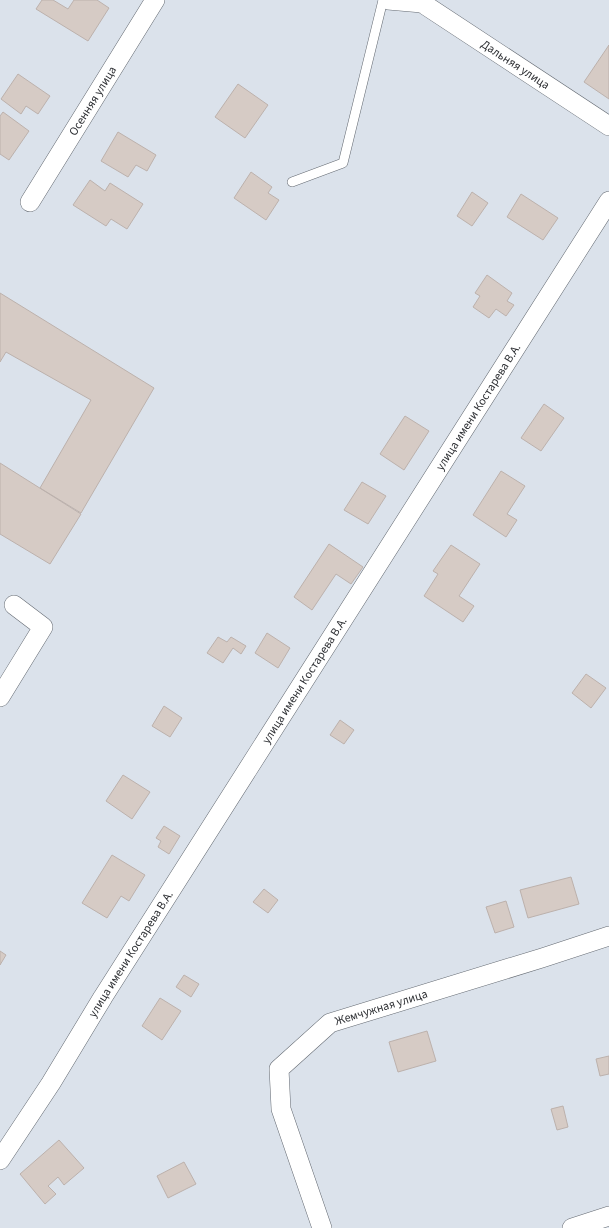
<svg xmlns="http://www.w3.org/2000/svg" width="609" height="1228" font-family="'Source Sans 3',sans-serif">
  <rect width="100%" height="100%" fill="#dbe2eb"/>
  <!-- building -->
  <path fill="#d6cbc5" stroke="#bcb1ac" d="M42 0H53L68 9 74 0H97L109 8 88 41 36 9Z
    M609 45V99L584 82Z
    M18 74 50 96 38 114 26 106 21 114 1 99Z
    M238 84 268 105 245 138 215 117Z
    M3 112 29 131 9 160 0 154V116Z
    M118 132 156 155 147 171 136 165 128 177 101 161Z
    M251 172 272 187 268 193 279 200 266 220 234 198Z
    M90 180 105 191 110 183 143 204 127 229 111 219 106 226 73 205Z
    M472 192 488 203 472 226 457 216Z
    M521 194 558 218 543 240 507 217Z
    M487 275 512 293 507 301 514 305 506 316 496 309 489 318 473 307 480 296 475 293Z
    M0 293 154 388 81 513 40 488 91 400 6 352 0 362Z
    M544 404 564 418 541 451 521 438Z
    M405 416 429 431 404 470 380 454Z
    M0 463 81 514 50 564 0 534Z
    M501 471 525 486 507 514 517 520 506 537 473 515Z
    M362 482 386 496 368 524 344 510Z
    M329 544 363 567 351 584 336 574 312 610 294 597Z
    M451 545 480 564 459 596 474 606 463 622 424 596 438 574 433 571Z
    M267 633 290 648 278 668 255 653Z
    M218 637 227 642 231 637 246 646 241 654 233 648 223 663 207 653Z
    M586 674 606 688 591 708 572 693Z
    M164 706 182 718 170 737 152 726Z
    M340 720 354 730 344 744 330 735Z
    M123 775 150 792 132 819 106 801Z
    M164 826 180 836 169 854 158 847 161 841 156 838Z
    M112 855 145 875 129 901 121 896 107 918 82 903Z
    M571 877 579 904 528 918 520 890Z
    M264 889 278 900 268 913 253 902Z
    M506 901 514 927 495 933 486 907Z
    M0 951 6 955 0 965Z
    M184 975 199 984 191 997 176 987Z
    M160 998 181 1011 162 1040 142 1026Z
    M427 1031 436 1061 398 1072 389 1042Z
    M609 1056V1074L600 1076 596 1059Z
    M563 1106 568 1127 557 1130 551 1109Z
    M59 1140 84 1168 64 1185 58 1177 48 1186 56 1194 45 1204 20 1174Z
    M184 1162 196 1184 168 1198 157 1176Z"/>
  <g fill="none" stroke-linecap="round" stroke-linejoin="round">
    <!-- lane casing -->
    <g stroke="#646a72" stroke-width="10">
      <path id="lane" d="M292 182 343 163 383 0"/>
    </g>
    <!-- street casing -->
    <g stroke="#646a72" stroke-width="20">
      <g id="street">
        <path id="s1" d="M388 0 422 3 609 126"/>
        <path id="s2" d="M30 202 155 0"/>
        <path d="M0 697 43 627 14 605"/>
        <path id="s3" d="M0 1160 51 1083 103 997 609 201"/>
        <path id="s4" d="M322 1228 281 1109 279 1069 330 1023 542 958 609 936"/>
        <path d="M572 1228 609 1216"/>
      </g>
    </g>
    <!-- lane -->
    <use href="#lane" stroke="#fff" stroke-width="9"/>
    <!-- street -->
    <use href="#street" stroke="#fff" stroke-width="19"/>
  </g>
  <g text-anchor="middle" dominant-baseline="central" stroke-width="4" stroke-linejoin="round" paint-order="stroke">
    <!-- street labels -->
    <g font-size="12" fill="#2f3135" stroke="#dbe2eb">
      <text stroke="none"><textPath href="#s1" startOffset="146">Дальняя улица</textPath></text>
      <text stroke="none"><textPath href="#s2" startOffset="119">Осенняя улица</textPath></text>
      <text stroke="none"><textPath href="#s3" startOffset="892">улица имени Костарева В.А.</textPath></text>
      <text stroke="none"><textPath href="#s3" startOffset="568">улица имени Костарева В.А.</textPath></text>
      <text stroke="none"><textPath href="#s3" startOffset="244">улица имени Костарева В.А.</textPath></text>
      <text stroke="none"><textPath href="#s4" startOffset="288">Жемчужная улица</textPath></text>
    </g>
  </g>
</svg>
